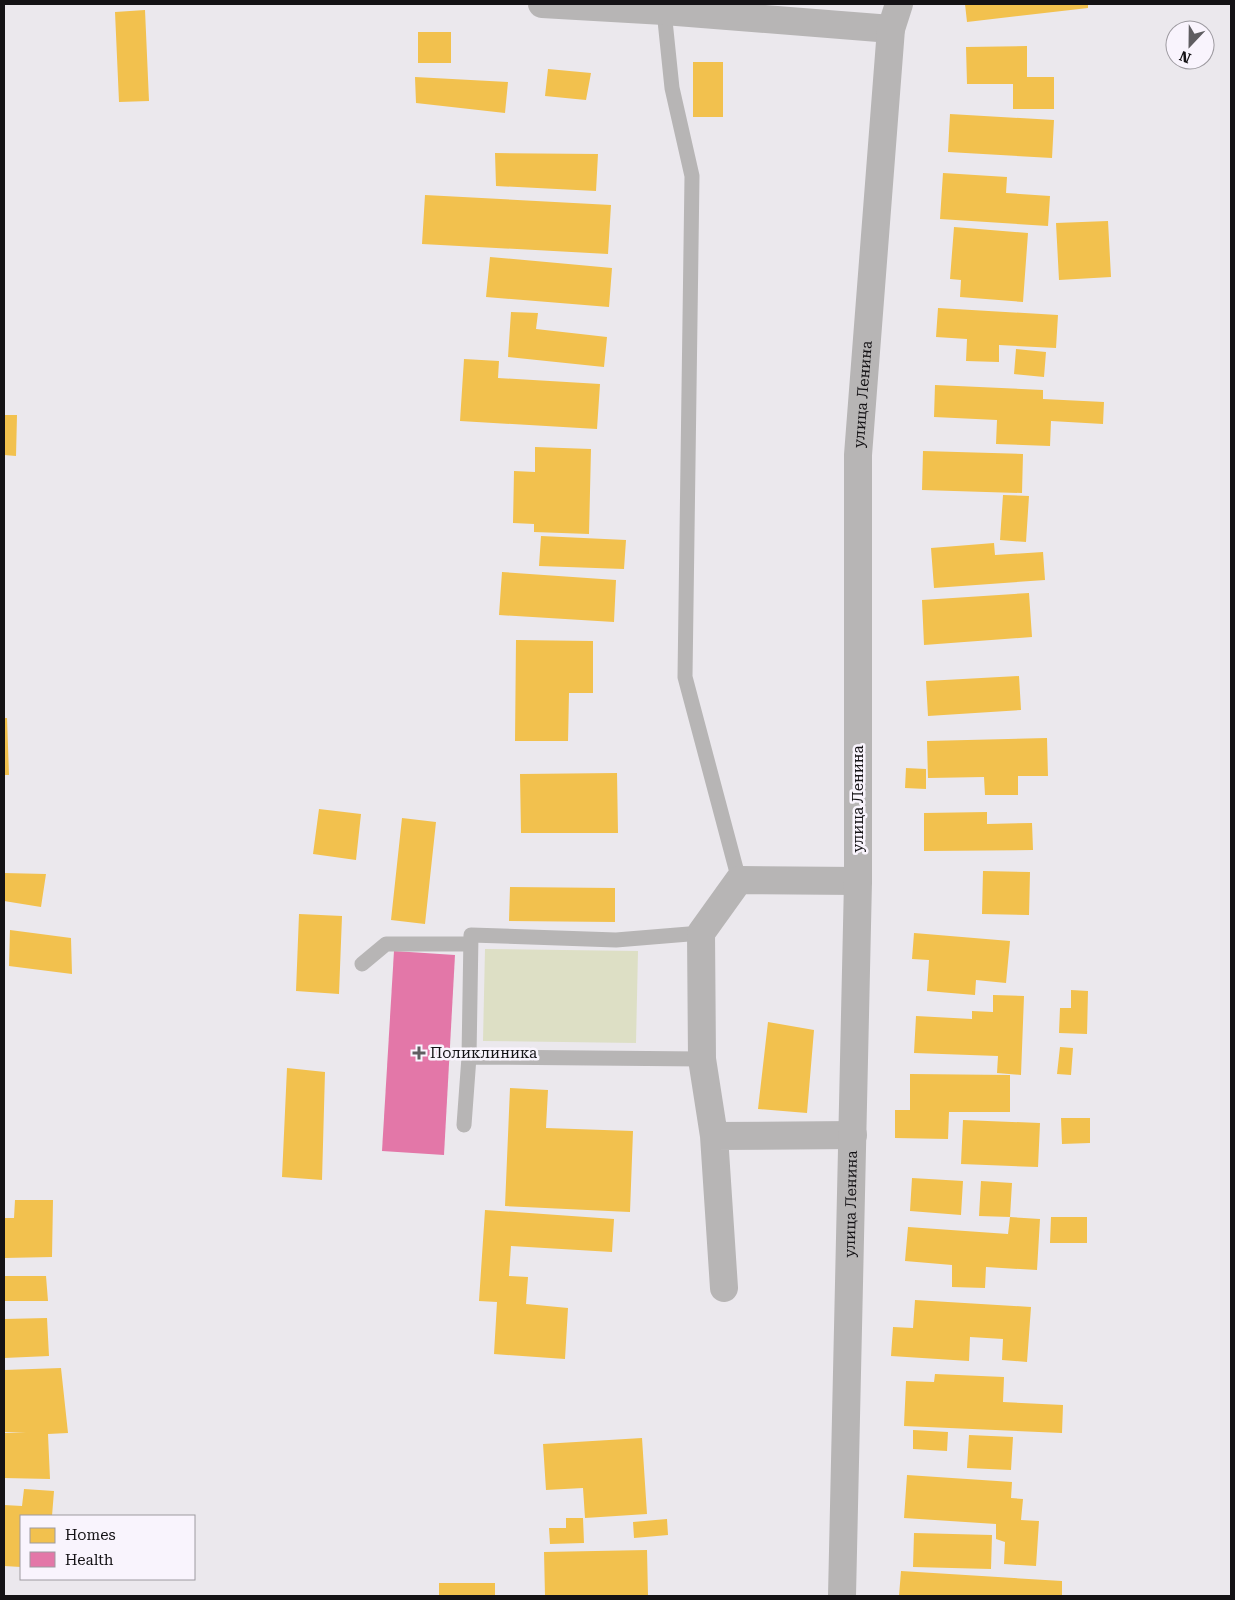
<svg xmlns="http://www.w3.org/2000/svg" width="1235" height="1600" font-family="'Roboto Serif',serif">
  <rect width="100%" height="100%" fill="#ebe8ed"/>
  <!-- green -->
  <path fill="#dddfc5" d="M485 949 638 951 636 1043 483 1041Z"/>
  <!-- homes -->
  <path fill="#f2c14e" d="M965 4H1088V8L967 22Z
    M145 10 149 101 119 102 115 12Z
    M418 32H451V63H418Z
    M1027 46V77H1054V109H1013V84H967L966 47Z
    M693 62H723V117H693Z
    M548 69 591 73 586 100 545 96Z
    M415 77 508 82 505 113 416 103Z
    M950 114 1054 120 1052 158 948 152Z
    M495 153 598 154 596 191 496 186Z
    M943 173 1007 177 1006 193 1050 196 1048 226 940 219Z
    M425 195 611 205 608 254 422 244Z
    M1108 221 1111 277 1059 280 1056 223Z
    M954 227 1028 233 1023 302 960 297 961 280 950 279Z
    M490 257 612 268 609 307 486 297Z
    M938 308 1058 315 1056 348 999 345V362L966 361 967 339 936 337Z
    M511 312 538 313 536 329 607 337 604 367 508 357Z
    M1016 349 1046 352 1044 377 1014 374Z
    M464 359 499 361 498 378 600 384 597 429 460 421Z
    M935 385 1043 390V399L1104 402 1103 424 1051 421 1050 446 996 444 997 420 934 417Z
    M4 415H17L16 456 4 455Z
    M535 447 591 449 589 534 534 532V524L513 523 514 471 535 472Z
    M923 451 1023 454 1022 493 922 490Z
    M1003 495 1029 496 1026 542 1000 540Z
    M541 536 626 540 624 569 539 566Z
    M994 543 995 555 1043 552 1045 580 934 588 931 548Z
    M502 572 616 580 614 622 499 615Z
    M1029 593 1032 637 924 645 922 600Z
    M516 640 593 641V693H569L568 741H515Z
    M1019 676 1021 710 928 716 926 681Z
    M4 718H7L9 775H4Z
    M1047 738 1048 776H1018V795H985L984 777 928 778 927 741Z
    M906 768 926 769V789L905 788Z
    M617 773 618 833H521L520 774Z
    M319 809 361 814 356 860 313 854Z
    M987 812V824L1032 823 1033 850 924 851V813Z
    M402 818 436 822 425 924 391 920Z
    M983 871 1030 872 1029 915 982 914Z
    M4 873 46 874 41 907 4 901Z
    M510 887 615 888V922L509 921Z
    M299 914 342 916 339 994 296 991Z
    M10 930 71 938 72 974 9 966Z
    M914 933 1010 941 1006 983 976 980 975 995 927 991 929 960 912 959Z
    M1071 990 1088 991 1087 1034 1059 1033 1060 1008H1071Z
    M993 995 1024 996 1021 1075 997 1073 998 1056 914 1053 916 1016 972 1019V1011L993 1012Z
    M768 1022 814 1030 807 1113 758 1109Z
    M1060 1047 1073 1048 1071 1075 1057 1074Z
    M287 1068 325 1072 322 1180 282 1177Z
    M910 1074 1010 1075V1112H949L948 1139 895 1138V1110H910Z
    M510 1088 548 1090 546 1128 633 1131 630 1212 505 1206Z
    M1061 1118H1090V1143L1062 1144Z
    M963 1120 1040 1123 1038 1167 961 1164Z
    M912 1178 963 1181 961 1215 910 1211Z
    M981 1181 1012 1183 1010 1217 979 1216Z
    M15 1200H53L52 1257 4 1258V1218H14Z
    M485 1210 614 1219 612 1252 511 1246 509 1276 528 1277 526 1304 568 1308 565 1359 494 1354 497 1302 479 1301Z
    M1010 1217 1040 1219 1037 1270 986 1267 985 1288 952 1287V1265L905 1261 908 1227 1008 1234Z
    M1051 1217H1087V1243H1050Z
    M4 1276H46L48 1301H4Z
    M915 1300 1031 1307 1027 1362 1002 1360 1003 1339 970 1337 969 1361 891 1356 893 1327 913 1328Z
    M47 1318 49 1356 4 1358V1319Z
    M61 1368 68 1433 48 1434 50 1479 4 1478V1433H26L4 1432V1370Z
    M935 1374 1004 1377 1003 1402 1063 1405 1062 1433 904 1426 906 1381 934 1382Z
    M913 1430 948 1432 947 1451 913 1449Z
    M969 1435 1013 1437 1011 1470 967 1468Z
    M642 1438 647 1514 585 1518 583 1488 546 1490 543 1444Z
    M907 1475 1012 1482 1011 1498 1023 1499 1021 1520 1039 1521 1036 1566 1004 1564 1005 1542 996 1539V1524L904 1518Z
    M24 1489 54 1491 52 1516H21V1567L4 1566V1505L22 1506Z
    M566 1518H583L584 1543 550 1544 549 1528H566Z
    M667 1519 668 1535 634 1538 633 1522Z
    M914 1533 992 1535 991 1569 913 1567Z
    M647 1550 648 1595 545 1596 544 1552Z
    M901 1571 1062 1581V1596H899Z
    M439 1583H495V1596H439Z"/>
  <!-- health -->
  <path fill="#e377a8" d="M394 951 455 955 444 1155 382 1151Z"/>
  <g fill="none" stroke-linecap="round" stroke-linejoin="round">
    <!-- service -->
    <path stroke="#b7b5b5" stroke-width="15" d="M664 11 672 88 692 176 685 677 739 880
      M362 964 386 944H469
      M469 1057 702 1059
      M464 1125 469 1057 471 935 616 940 701 933"/>
    <!-- minor -->
    <path stroke="#b7b5b5" stroke-width="28" d="M542 4 664 11 891 29
      M714 1136 853 1135
      M724 1288 714 1136 702 1059 701 933 739 880 858 881"/>
    <!-- tertiary -->
    <path stroke="#b7b5b5" stroke-width="28" id="s1" d="M842 1596 858 881V455L891 29 899 4"/>
  </g>
  <!-- markers -->
  <path fill="#5f5d61" stroke="#f9f4fd" stroke-width="2" d="M416.5 1045.5h5v5h5v5h-5v5h-5v-5h-5v-5h5z"/>
  <g text-anchor="middle" dominant-baseline="central" stroke-width="5" stroke-linejoin="round" paint-order="stroke">
    <!-- street labels -->
    <g font-size="15" fill="#141215" stroke="#f9f4fd">
      <text stroke="none"><textPath href="#s1" startOffset="1202">улица Ленина</textPath></text>
      <text transform="translate(858 799) rotate(-90)">улица Ленина</text>
      <text stroke="none"><textPath href="#s1" startOffset="392">улица Ленина</textPath></text>
    </g>
    <!-- poi labels -->
    <g font-size="15" fill="#141215" stroke="#f9f4fd" text-anchor="start">
      <text x="430" y="1053">Поликлиника</text>
    </g>
  </g>
  <!-- border -->
  <rect width="1235" height="1600" fill="none" stroke="#141215" stroke-width="10"/>
  <!-- legend -->
  <rect x="20" y="1515" width="175" height="65" fill="#f9f4fd" stroke="#9d9aa0"/>
  <rect x="30" y="1528" width="25" height="15" fill="#f2c14e" stroke="#9d9aa0"/>
  <text x="65" y="1540" font-size="15" fill="#141215">Homes</text>
  <rect x="30" y="1552" width="25" height="15" fill="#e377a8" stroke="#9d9aa0"/>
  <text x="65" y="1565" font-size="15" fill="#141215">Health</text>
  <!-- north arrow -->
  <g transform="translate(1190 45) rotate(202)"><circle r="24" fill="#f9f4fd" stroke="#9d9aa0"/>
  <path d="M0-4L9 19L0 12L-9 19Z" fill="#5f5d61"/>
  <text y="-8" font-size="14" font-weight="bold" text-anchor="middle" fill="#141215">N</text>
  </g>
</svg>
